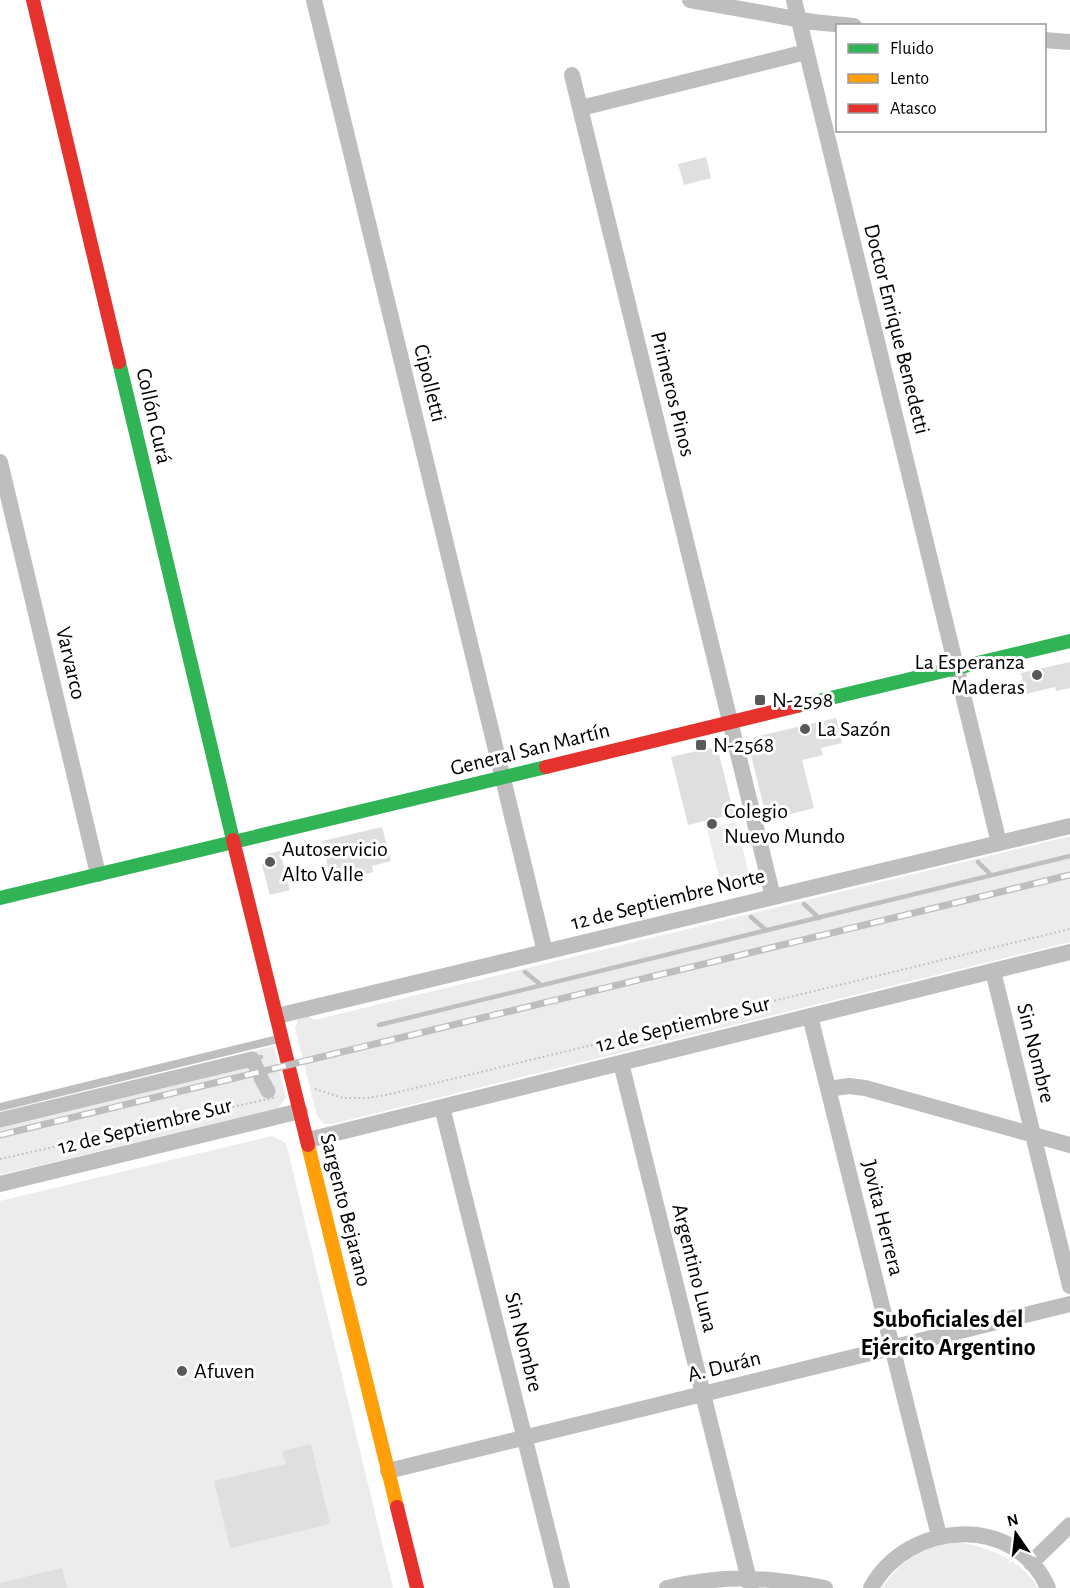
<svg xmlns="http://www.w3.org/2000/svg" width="1070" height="1588" font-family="'Alegreya Sans',sans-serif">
  <rect width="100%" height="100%" fill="#fff"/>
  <!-- green -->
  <path fill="#ececec" d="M736 822 749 874 720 881 707 829Z
    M1070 836V942L332 1124H324L317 1116 295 1028 299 1017 307 1014 314 1020Z
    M274 1046 286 1098 278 1108 0 1175V1112Z
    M272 1136 286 1143 393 1588H0V1201Z
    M955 1541C986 1547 1021 1558 1038 1588H882C903 1558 920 1549 955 1541Z"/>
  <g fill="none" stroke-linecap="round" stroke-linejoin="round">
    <!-- stream -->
    <path stroke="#bfbfbf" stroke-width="4.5" d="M978 862 991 875
      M804 904 819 918
      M751 917 766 930
      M525 972 541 985
      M379 1025 1070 856
      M252 1059 261 1057"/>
    <!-- canal -->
    <path stroke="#bfbfbf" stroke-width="15" d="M261 1078 268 1091
      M0 1120 252 1059 257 1069"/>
  </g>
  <!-- building -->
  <path fill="#dfdfdf" d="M706 157 711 178 684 185 678 164Z
    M1070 662V688L1056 691 1055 687 1026 694 1021 673Z
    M836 718 842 743 821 748 823 755 802 760 814 808 767 820 749 747 755 737Z
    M710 748 719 754 734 814 688 825 671 757Z
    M382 827 391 861 372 866 373 872 353 878 351 870 330 876 322 841Z
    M280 851 290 890 270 895 262 865 268 854Z
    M311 1444 330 1524 230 1548 214 1481 286 1464 282 1451Z
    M62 1568 67 1588H0V1583Z"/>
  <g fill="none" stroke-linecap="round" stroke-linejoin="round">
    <!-- path -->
    <path stroke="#b9b9b9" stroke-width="2" stroke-dasharray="1.5 3" stroke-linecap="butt" d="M315 1089 343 1098H368L386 1095 1070 929
      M0 1159 277 1097"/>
    <!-- lane -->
    <path stroke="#bebebe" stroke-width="8" d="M0 1107 282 1038"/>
    <!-- street -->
    <path stroke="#bebebe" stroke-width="16" d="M314 0 545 952
      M690 0 813 22 854 26
      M794 0 999 843
      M1044 40 1070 42
      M572 75 773 897
      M581 108 806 52
      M0 462 98 874
      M993 971 1070 1286
      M277 1016 1070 826
      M810 1016 939 1536
      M621 1063 751 1588
      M828 1089 849 1086 865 1088 1070 1145
      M442 1107 562 1588
      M308 1140 1070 952
      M0 1184 300 1111
      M388 1471 1070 1304
      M1031 1563 1070 1525
      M667 1588C726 1574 766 1577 825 1588
      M871 1588C908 1520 1016 1513 1048 1588"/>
    <!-- fast -->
    <path stroke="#30b455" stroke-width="14" d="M119 362 233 840
      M797 706 1070 641
      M0 898 546 767"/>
    <!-- slow -->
    <path stroke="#ff9f0a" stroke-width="14" d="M308 1145 397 1507"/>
    <!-- jam -->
    <path stroke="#e5322d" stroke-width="14" d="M33 0 119 362
      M546 767 797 706
      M233 840 308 1145
      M397 1507 417 1588"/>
    <!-- rail casing -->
    <g stroke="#bebebe" stroke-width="7">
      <path id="rail" d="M0 1135 1070 875"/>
    </g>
    <!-- rail -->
    <use href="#rail" stroke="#fff" stroke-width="4.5" stroke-dasharray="14" stroke-linecap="butt"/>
  </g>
  <!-- markers -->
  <g fill="#595959" stroke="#fff" stroke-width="2">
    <circle cx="1037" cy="675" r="6"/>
    <rect x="754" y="694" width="12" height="12" rx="3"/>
    <circle cx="805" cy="729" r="6"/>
    <rect x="695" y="739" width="12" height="12" rx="3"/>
    <circle cx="712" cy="824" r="6"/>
    <circle cx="270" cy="862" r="6"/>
    <circle cx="182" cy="1371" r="6"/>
  </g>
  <g text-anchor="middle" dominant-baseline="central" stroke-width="6" stroke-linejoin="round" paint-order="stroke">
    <!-- street labels -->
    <g font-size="22" fill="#000" stroke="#fff">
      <text transform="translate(897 329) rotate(76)">Doctor Enrique Benedetti</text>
      <text transform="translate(430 383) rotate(76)">Cipolletti</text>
      <text transform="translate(673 394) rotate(76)">Primeros Pinos</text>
      <text transform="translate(154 416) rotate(77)">Collón Curá</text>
      <text transform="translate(71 663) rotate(77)">Varvarco</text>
      <text transform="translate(530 749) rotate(-14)">General San Martín</text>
      <text transform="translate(668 899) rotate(-14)">12 de Septiembre Norte</text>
      <text transform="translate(683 1024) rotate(-14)">12 de Septiembre Sur</text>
      <text transform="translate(1036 1053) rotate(76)">Sin Nombre</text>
      <text transform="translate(145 1126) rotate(-14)">12 de Septiembre Sur</text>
      <text transform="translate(346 1210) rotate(76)">Sargento Bejarano</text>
      <text transform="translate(883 1218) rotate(76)">Jovita Herrera</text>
      <text transform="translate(695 1268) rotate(76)">Argentino Luna</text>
      <text transform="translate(524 1342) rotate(76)">Sin Nombre</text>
      <text transform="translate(724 1366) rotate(-14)">A. Durán</text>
    </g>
    <!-- poi labels -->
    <g font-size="22" fill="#000" stroke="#fff" text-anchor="start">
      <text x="1025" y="662" text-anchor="end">La Esperanza<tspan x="1025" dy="25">Maderas</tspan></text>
      <text x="772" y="700">N-2598</text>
      <text x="817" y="729">La Sazón</text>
      <text x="713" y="745">N-2568</text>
      <text x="724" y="811">Colegio<tspan x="724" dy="25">Nuevo Mundo</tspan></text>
      <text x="282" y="849">Autoservicio<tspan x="282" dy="25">Alto Valle</tspan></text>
      <text x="194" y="1371">Afuven</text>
    </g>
    <!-- neighbourhood labels -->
    <g font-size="24" font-weight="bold" fill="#000" stroke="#fff">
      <text x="948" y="1320">Suboficiales del<tspan x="948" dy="28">Ejército Argentino</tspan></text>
    </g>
  </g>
  <!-- legend -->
  <rect x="836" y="24" width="210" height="108" fill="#ffffff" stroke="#999999" stroke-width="1.5"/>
  <rect x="848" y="44" width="30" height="9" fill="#30b455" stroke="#999999" stroke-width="1.5"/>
  <text x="890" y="54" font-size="18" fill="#000000">Fluido</text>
  <rect x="848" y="74" width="30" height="9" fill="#ff9f0a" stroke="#999999" stroke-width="1.5"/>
  <text x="890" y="84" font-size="18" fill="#000000">Lento</text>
  <rect x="848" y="104" width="30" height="9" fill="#e5322d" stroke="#999999" stroke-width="1.5"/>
  <text x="890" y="114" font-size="18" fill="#000000">Atasco</text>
  <!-- north arrow -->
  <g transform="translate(1016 1534) rotate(346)" stroke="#ffffff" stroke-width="4.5" paint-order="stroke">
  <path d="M0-4.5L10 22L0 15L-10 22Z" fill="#000000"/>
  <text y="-9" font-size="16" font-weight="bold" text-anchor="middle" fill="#000000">N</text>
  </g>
</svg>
